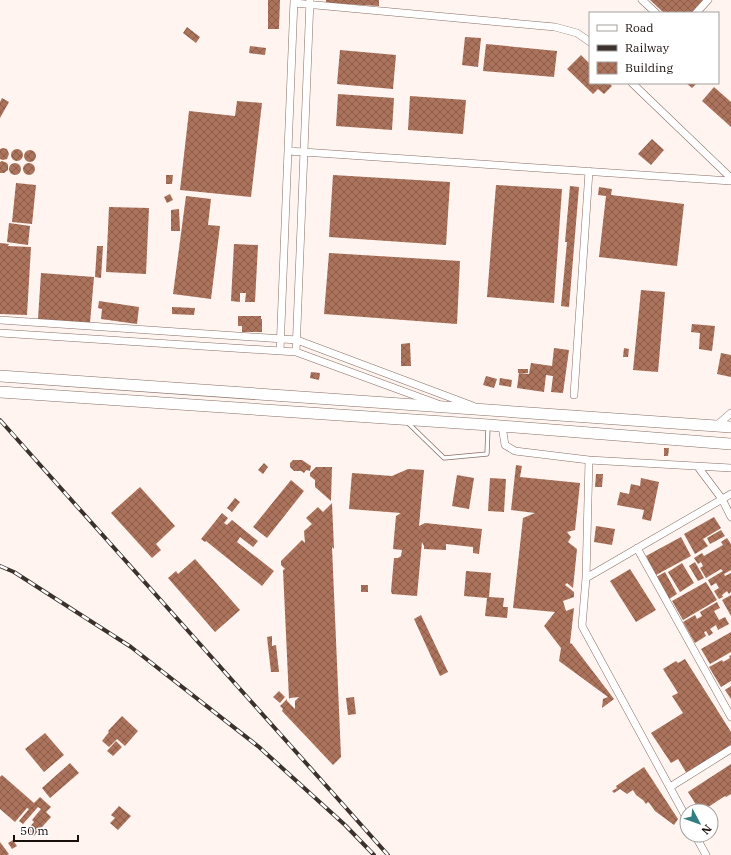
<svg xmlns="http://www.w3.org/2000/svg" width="731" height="855" font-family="'IBM Plex Serif',serif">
  <defs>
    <pattern id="building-cross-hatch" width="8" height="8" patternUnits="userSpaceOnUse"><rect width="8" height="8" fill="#ac735c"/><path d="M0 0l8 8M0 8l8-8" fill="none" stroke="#8b5d4a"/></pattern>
  </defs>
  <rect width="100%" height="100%" fill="#fff4ef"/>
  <!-- building -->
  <path fill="url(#building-cross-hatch)" d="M268 0H280L279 29H268Z
    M326 0H379V6L326 3Z
    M650 0H703L692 13H664Z
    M187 27 200 37 196 43 183 33Z
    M465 37 481 38 478 67 462 65Z
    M486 44 557 51 554 77 483 71Z
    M250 46 266 48 265 55 249 53Z
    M340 50 396 55 393 89 337 84Z
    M581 55 590 64V83H609L612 86 604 94 598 89 593 94 567 69Z
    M686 83H695L696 84 692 88Z
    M714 87 731 102V127L702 101Z
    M338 94 394 98 392 130 336 126Z
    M410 96 466 100 463 134 408 130Z
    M2 98 9 102 0 118V102Z
    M237 101 262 103 251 197 180 190 189 111 235 116Z
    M652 139 664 150 651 165 638 154Z
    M3 148 7 149 9 154 7 159 3 160 0 159V149Z
    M11 155a6 6 0 1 1 12 0a6 6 0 1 1-12 0Z
    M24 156a6 6 0 1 1 12 0a6 6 0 1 1-12 0Z
    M2 161 7 163 8 165V170L4 173H0V162Z
    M9 169a6 6 0 1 1 12 0a6 6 0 1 1-12 0Z
    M23 169a6 6 0 1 1 12 0a6 6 0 1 1-12 0Z
    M166 175H173L172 184H166Z
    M333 175 450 182 446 245 329 237Z
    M16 183 36 185 32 224 12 222Z
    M496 185 562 189 554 303 487 297Z
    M570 186 579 187 569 307 561 306 567 242H565Z
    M599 187 612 189 611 195 684 204 677 266 599 257 606 196 598 195Z
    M170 194 173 200 167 203 164 197Z
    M186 196 211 199 208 225 220 226 211 299 173 294Z
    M109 207 149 208 146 274 106 272Z
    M179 209 180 231H171V210Z
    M9 223 30 226 28 245 7 242Z
    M0 243 9 244 8 246 31 247 27 315 0 314Z
    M234 244 258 245 255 302H245L246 293H240V302L231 301Z
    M97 246H103L101 278 95 277Z
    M329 253 460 261 457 324 324 314Z
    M41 273 94 277 90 323 38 319Z
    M641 290 665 292 658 372 633 370Z
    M99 301 139 307 137 324 101 319 102 309 98 308Z
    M172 307 195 308 194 315 172 314Z
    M238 316H261V319H262V332H242V326H238Z
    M692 324 715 326 712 351 699 349 700 333 691 332Z
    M410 343 411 366H401V344Z
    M554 348 569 350 563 393 551 392 553 376 546 375 544 392 517 388 519 373 529 374 531 363 552 366Z
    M624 348 629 349 628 357H623Z
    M721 353 731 355V377L717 374Z
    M518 369H528V373H518Z
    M311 372 320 373 319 380 310 378Z
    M486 376 497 379 494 388 483 385Z
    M500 378 512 380 511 387 499 385Z
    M664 448H669L668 456H664Z
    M293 460H302L311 466 310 471 306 470 304 473 301 471H294L290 467V463Z
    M264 463 268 467 263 474 258 470Z
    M516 465 522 466 520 477 580 483 575 530 567 532 571 537 568 542 577 549 573 588 567 583 565 585 574 592V597L563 601 566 611 574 608 570 643 572 644 614 699 602 708 603 699 608 697 559 661 561 648 544 626 555 612 513 608 523 518 535 513 511 510Z
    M316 467H332L331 501 315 487V480L310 476V473Z
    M408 469 424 470 419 526 425 523 482 529 479 554 473 553V547L446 544V550L424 549V546L422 542 417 596 392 594 391 591 394 558H398L401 556 402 550 393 549 396 516 401 513 349 509 352 473 392 476Z
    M596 474H603L602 487H595Z
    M457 475 474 478 469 509 452 506Z
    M490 478 506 479 504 512 488 511Z
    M641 478 659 482 651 521 642 519 644 510 617 505 620 492 629 494 631 484 640 486Z
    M291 480 304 491 267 538 253 527Z
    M140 487 175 526 156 544 161 550 152 558 111 513Z
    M235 498 240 502 232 512 227 508Z
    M332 503 334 549 332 547 341 757 333 765 282 711 283 709 280 706 287 699V701L295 709V701L299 697 290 698 289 699 283 570 285 569 281 565V561L302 540 305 543 304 531 312 524 306 518 318 507 323 512Z
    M222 513 228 518 224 523 227 525 232 520 258 541 253 547 240 537 237 542 274 571 262 586 206 541 205 542 201 539Z
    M714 517 721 528 703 539 708 546 695 554 684 534Z
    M596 526 615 529 612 545 594 542Z
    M721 530 725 536 710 544 707 538Z
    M681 537 691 556 656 575 646 556Z
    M727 538 731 544V570L724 574 725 576 731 573V592L729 594 727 591 722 595 723 597 719 599 714 591 719 588 716 583 711 586 708 580 723 571 721 569 706 578 700 568 703 566 701 562 698 564 694 558 702 553 704 556 723 545 721 542Z
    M195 559 240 610 215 632 168 578 176 571 178 574Z
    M695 562 704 578 698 581 689 566Z
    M682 563 694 583 680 592 668 572Z
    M630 569 656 610 636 622 610 581Z
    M466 571 491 573 489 597 504 598 503 607H508L507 618 485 616 487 598 464 596Z
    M665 572 677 594 669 599 656 577Z
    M706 582 717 600 683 620 672 601Z
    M361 585H368V592H361Z
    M731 595V616L722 600Z
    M717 602 720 608 714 611 719 620 725 617 729 624 718 630 716 625 710 629 713 633 709 636 706 631 704 632 706 636 695 643 683 622 695 615 697 619 702 616 700 612Z
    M421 615 448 672 440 676 414 619Z
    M731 632V652L710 664 701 649Z
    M272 636V646L276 645 279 672H271L267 637Z
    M731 655V681L721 687 709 667 722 660 723 662 730 658 729 656Z
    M685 659 731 732V746L687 774 678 759 671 763 651 733 683 713 672 696 678 693 663 669 676 661 678 663Z
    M731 686V699L725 690Z
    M279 691 285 697 280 703 273 697Z
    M354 697 356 714 348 715 346 698Z
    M122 716 138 731 125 746 117 739 109 747 102 741 109 732 108 731Z
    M45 733 64 755 44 772 25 749Z
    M116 741 122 747 113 756 107 751Z
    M70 763 79 773 50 798 42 788Z
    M731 764V794L726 797 725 796 702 811H700L688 792Z
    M644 767 678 819 674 825 655 811 650 804 648 802 646 804 643 800 636 795 633 790 627 794 620 789 614 793 612 791 617 788 616 786Z
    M2 775 34 803 40 797 51 807 46 812 51 817 34 836 27 830 34 822 32 820 41 809 38 807 23 824 19 821 29 809 27 808 15 822 0 809V777Z
    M119 806 131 816 118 830 110 823 115 818 111 815Z
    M13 840 17 846 12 849 8 843Z
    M0 842 9 854 7 855H0Z"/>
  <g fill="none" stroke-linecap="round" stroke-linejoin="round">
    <!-- service casing -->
    <g stroke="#866e64" stroke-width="5">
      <path id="service" d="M408 423 444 458 487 454 488 427"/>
    </g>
    <!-- minor casing -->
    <g stroke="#866e64" stroke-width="8">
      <path id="minor" d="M642 0 656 13
        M294 3 555 27 577 33 590 42
        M696 13 708 0
        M632 83 731 178
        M288 151 731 181
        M0 320 297 340 473 406
        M0 333 296 352 438 404
        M280 351 294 0
        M296 352 310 0
        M574 395 589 171
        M502 426 505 445 515 451 589 460 731 468
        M716 426 731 413
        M589 460 586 578 582 626 687 819
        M698 467 722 499 731 517
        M637 548 731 717
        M586 578 731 494
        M670 787 731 749
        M695 835 706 855"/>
    </g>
    <!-- trunk casing -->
    <g stroke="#866e64" stroke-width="12">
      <path id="trunk" d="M0 376 731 427
        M0 392 489 425 731 444"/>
    </g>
    <!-- service -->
    <use href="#service" stroke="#fff" stroke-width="3.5"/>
    <!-- minor -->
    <use href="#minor" stroke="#fff" stroke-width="7"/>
    <!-- trunk -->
    <use href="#trunk" stroke="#fff" stroke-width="11"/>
    <!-- rail casing -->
    <g stroke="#3b322e" stroke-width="4">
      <path id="rail" d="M0 420 388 855
        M0 566 14 572 131 647 259 747 345 825 374 855"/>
    </g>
    <!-- rail -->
    <use href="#rail" stroke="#fff" stroke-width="2.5" stroke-dasharray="8" stroke-linecap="butt"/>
  </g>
  <!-- legend -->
  <rect x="589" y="12" width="130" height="72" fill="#ffffff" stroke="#a39f9d"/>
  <rect x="597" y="25" width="20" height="6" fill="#ffffff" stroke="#a39f9d"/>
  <text x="625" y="32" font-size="12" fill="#180f0b">Road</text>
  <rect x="597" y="45" width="20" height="6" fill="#3b322e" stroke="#a39f9d"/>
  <text x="625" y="52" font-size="12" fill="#180f0b">Railway</text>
  <rect x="597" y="62" width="20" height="12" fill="url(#building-cross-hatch)" stroke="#a39f9d"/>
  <text x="625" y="72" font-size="12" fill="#180f0b">Building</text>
  <!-- north arrow -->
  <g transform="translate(699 823) rotate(131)"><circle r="19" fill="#ffffff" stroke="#a39f9d"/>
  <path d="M0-3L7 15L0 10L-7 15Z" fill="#347d82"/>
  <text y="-6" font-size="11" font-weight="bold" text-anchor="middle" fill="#180f0b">N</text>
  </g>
  <!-- scale -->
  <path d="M14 835v6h64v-6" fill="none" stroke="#180f0b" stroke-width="2"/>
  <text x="20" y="835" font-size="12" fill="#180f0b" stroke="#ffffff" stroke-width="3" paint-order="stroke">50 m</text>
</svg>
